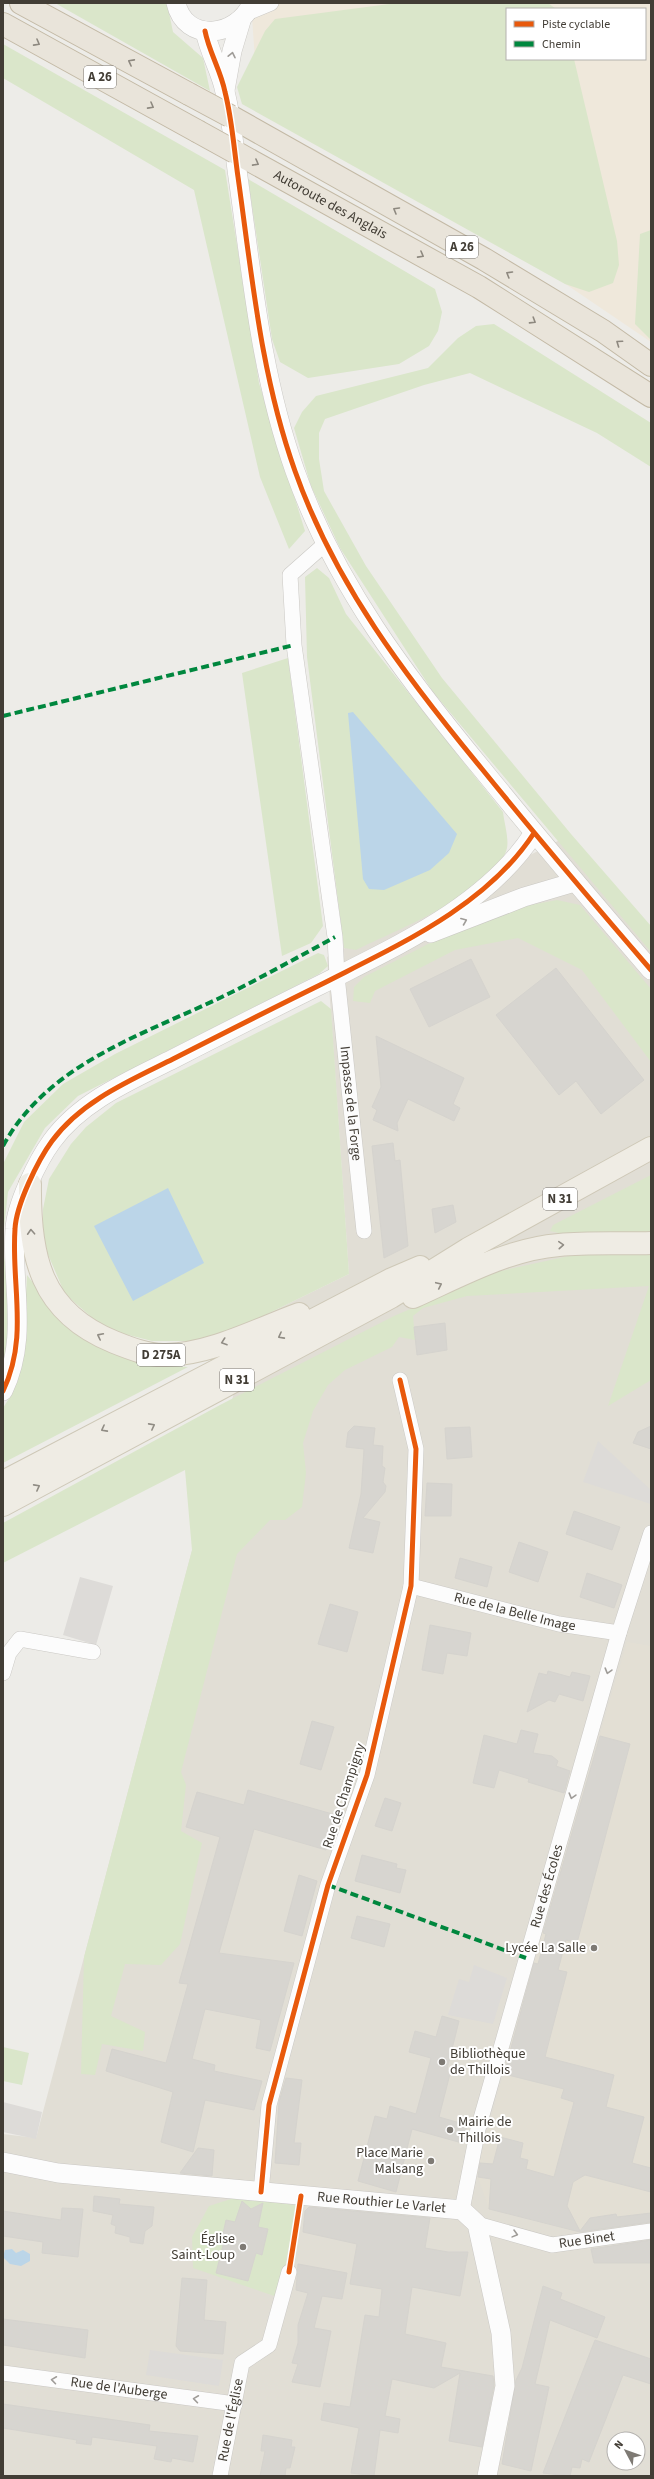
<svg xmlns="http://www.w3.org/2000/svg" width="654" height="2479" font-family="'Source Sans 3',sans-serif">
  <rect width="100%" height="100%" fill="#edece8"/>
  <!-- residential -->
  <path fill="#e1ded5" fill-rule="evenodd" d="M564 838 651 929V2476H3V2134L36 2138 253 1321 349 1274 327 957ZM614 2439H638V2463H614Z"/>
  <!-- commercial -->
  <path fill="#efe8db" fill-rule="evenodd" d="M251 3H651V342L256 74ZM507 9H645V59H507Z"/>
  <!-- education -->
  <path fill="#e3dfd4" d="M627 1642 651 1646V2221L588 2230 569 2229 489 2209 478 2177 479 2163 542 1933Z"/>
  <!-- green -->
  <path fill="#dae6ca" d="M55 3H167L173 32 203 58 210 91Z
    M397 3H548L556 9H507V59H574L617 241 619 265 613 283 589 292 565 284 242 104 237 87 265 31 275 19Z
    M3 44 225 170 259 383 305 531 289 549 260 477 194 190 3 78Z
    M248 179 435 289 442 312 438 331 429 346 399 364 308 378 280 362 272 339Z
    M651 230V340L635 324 640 234Z
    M494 324 651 423V467L597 433 470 373 424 385 325 419 319 433V459L324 491 366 566 442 678 571 834 651 926V952L433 692 340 548 311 486 294 428 302 412 316 396 428 368 458 338 476 326Z
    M317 568 329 578 346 614 503 812C504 822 509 838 507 848 497 891 394 931 356 950L344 948 307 657 305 577Z
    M288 658 323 926 311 943 282 956 242 673Z
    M557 900 580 905 651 989V1062L582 970 518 938 455 950 375 991 370 1003 353 1001 354 987 364 977 428 944 525 906Z
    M318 953 324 955 328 966 319 974 78 1096 45 1128 8 1192 3 1236V1164L24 1122 63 1084 115 1054Z
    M321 1001 331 1009 349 1274 253 1321 205 1341H152L105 1329 65 1294 43 1243V1209L49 1179 71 1144 86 1127 116 1103Z
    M651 1175V1236H572L550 1231 553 1225Z
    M3 1253C11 1285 15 1332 3 1363Z
    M651 1253V1380L608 1406 649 1286 467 1296 423 1308 413 1316 415 1340 399 1337 392 1347 345 1370 328 1385 313 1411 303 1443 306 1473 302 1507 285 1520H270L237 1554 181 1772 186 1785 181 1831 202 1843 180 1944 161 1965 125 1964 111 2016 145 2032 143 2051 102 2044 95 2075 81 2074 84 1957 192 1550 185 1470 3 1563V1523L220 1405 394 1316 496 1272 578 1254Z
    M27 1275 63 1321 158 1365 188 1367 3 1463V1408L13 1392 23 1357Z
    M3 2047 29 2053 22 2085 3 2081Z
    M234 2198 296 2205 280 2298 193 2268 192 2237 209 2206Z"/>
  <!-- parking -->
  <path fill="#dddbd8" d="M598 1441 651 1490V1504L583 1482Z
    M80 1577 113 1586 96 1645 63 1635Z
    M474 1965 507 1978 493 2024 448 2015 459 1979 469 1982Z
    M3 2102 42 2112 36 2139 3 2132Z
    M150 2350 223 2360 219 2386 146 2375Z"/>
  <!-- water -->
  <path fill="#bbd5e8" d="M353 712 457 834 449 853 430 870 384 890 369 889 363 879 348 713Z
    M168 1188 204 1263 133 1301 94 1226Z
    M12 2249 16 2253 23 2250 30 2254V2261L21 2266 10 2264 3 2257 5 2250Z"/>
  <!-- building -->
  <path fill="#d7d5d0" stroke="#d5d3ce" d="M471 959 490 997 429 1027 410 989Z
    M556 968 644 1080 601 1114 576 1081 559 1095 496 1015Z
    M376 1036 464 1078 453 1104 460 1108 454 1121 408 1099 397 1123 398 1131 373 1120 377 1110 372 1107 381 1087Z
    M393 1143 395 1161 400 1160 408 1246 384 1258 372 1146Z
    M453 1205 456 1222 435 1233 432 1209Z
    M445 1323 447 1350 417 1355 414 1327Z
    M354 1426 375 1428 373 1445 383 1446 382 1466 385 1468 383 1482 386 1486 385 1492 363 1518 380 1522 373 1553 349 1548 361 1494 364 1449 346 1447 348 1432Z
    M651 1426V1449L633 1443 638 1432Z
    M470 1427 472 1457 447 1459 445 1428Z
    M427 1483 452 1484 451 1516H425Z
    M574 1511 620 1527 612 1550 566 1534Z
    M519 1542 548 1552 538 1582 509 1572Z
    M460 1558 492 1567 487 1587 455 1578Z
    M587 1573 622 1585 614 1608 580 1597Z
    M330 1604 358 1612 347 1652 318 1644Z
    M430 1625 471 1633 467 1656 447 1653 443 1674 422 1670Z
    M548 1671 570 1677 572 1672 590 1676 583 1701 559 1694 555 1702 549 1700 527 1712 539 1673 547 1675Z
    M312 1721 334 1727 321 1770 300 1764Z
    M521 1730 538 1734 533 1753 552 1756 558 1761 556 1766 570 1771 564 1793 528 1782 529 1779 499 1770 494 1788 473 1783 484 1735 517 1744Z
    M600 1736 630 1744 577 1943 566 1940 558 1970 567 1972 545 2057 614 2075 606 2107 644 2117 632 2163 651 2168V2192L585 2175 573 2182 567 2206 580 2231 590 2218 616 2214 617 2217 651 2213V2222L580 2232 489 2209 491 2179 478 2177 480 2163 493 2164 500 2137 523 2143 520 2158 528 2160 526 2169 554 2177 574 2102 561 2098 564 2089 504 2074 534 1963 538 1964 546 1934 543 1933Z
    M248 1790 336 1815 326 1850 254 1829 219 1953 294 1963 270 2051 256 2048 261 2020 205 2009 192 2059 215 2065 214 2071 262 2081 254 2110 205 2100 193 2152 161 2142 173 2092 106 2071 112 2049 166 2063 188 1984 179 1983 220 1837 186 1827 197 1792 244 1805Z
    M385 1798 401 1803 392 1831 375 1826Z
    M362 1855 397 1864 396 1868 406 1870 400 1893 355 1881Z
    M299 1875 317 1881 302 1936 284 1931Z
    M357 1916 390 1924 384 1947 351 1938Z
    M442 2016 459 2021 447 2069 451 2070 439 2117 467 2125 462 2143 412 2129 396 2192 358 2181 375 2116 387 2119 390 2106 416 2114 431 2058 409 2052 415 2031 436 2037Z
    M286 2078 302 2080 294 2143H301L299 2165 275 2163 279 2102Z
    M198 2148 214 2150 212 2176 180 2173Z
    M94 2196 120 2199 119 2204 154 2207 152 2226 145 2231 143 2244 130 2242V2237L115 2233 116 2226 111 2224 113 2215 93 2211Z
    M242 2201 251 2209 263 2203 258 2227 268 2229 262 2255 256 2253 248 2281 216 2273 224 2241 222 2238 226 2220 235 2222Z
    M309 2207 430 2218 425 2248 448 2252H468L460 2296 412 2287 405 2334 446 2343 441 2367 493 2376 494 2385 482 2447 449 2441 460 2373 434 2388 392 2379 385 2416 400 2419 398 2433 380 2430 374 2476 351 2473 359 2428 321 2420 324 2403 350 2407 365 2315 379 2317 382 2289 350 2284 357 2244 303 2232 305 2211Z
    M62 2208 83 2209 78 2257 42 2253 43 2242 3 2236V2211L61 2220Z
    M651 2240V2263H594L591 2249Z
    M298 2264 347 2273 342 2299 322 2296 314 2328 331 2331 320 2387 292 2382 298 2364 292 2363 298 2343V2325L308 2293 296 2290Z
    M182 2278 207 2280 204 2320 226 2322 223 2354 180 2351 176 2346Z
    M543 2286 562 2293 560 2299 605 2317 597 2338 550 2320 535 2384 549 2387 531 2471 502 2464 516 2380 522 2368Z
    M3 2319 88 2330 85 2358 3 2345Z
    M595 2340 651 2359V2384L623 2375 589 2462 582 2459 580 2468 572 2467 570 2476 543 2473Z
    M3 2404 150 2425 149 2431 198 2436 193 2462 172 2458 171 2462 154 2459 157 2446 92 2437 91 2445 76 2443 77 2440 3 2428Z
    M263 2435 292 2440 291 2447H295L290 2468H286L285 2476H260L265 2451H261Z"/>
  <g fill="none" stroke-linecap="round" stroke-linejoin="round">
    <!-- minor casing -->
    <g stroke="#cac8c4" stroke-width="16">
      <g id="minor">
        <path d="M247 13 271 3"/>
        <path id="s1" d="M325 544 290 575 294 645 335 937 337 976 364 1231"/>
        <path id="s2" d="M411 1586 559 1624 619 1633"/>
        <path d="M3 1673 9 1653 20 1639 93 1652"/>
        <path d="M261 2192 269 2105 328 1885 367 1775 411 1586 416 1449 400 1380"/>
        <path id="s3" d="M462 2210 478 2129 619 1633 651 1533"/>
        <path id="s4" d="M477 2224 552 2245 651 2231"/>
        <path id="s5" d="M3 2373 235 2404"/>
        <path id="s6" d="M220 2476 242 2363 269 2345 289 2272"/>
      </g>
    </g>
    <!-- tertiary casing -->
    <g stroke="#cac8c4" stroke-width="20">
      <g id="tertiary">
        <path d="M176 3C185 43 237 38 252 3"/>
        <path d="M205 31C209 52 221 71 225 92 232 119 234 149 238 177 252 276 261 376 295 471 335 584 406 677 482 769 537 837 594 904 651 970"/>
        <path d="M225 90 232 51 241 21"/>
        <path d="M431 933 524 897 575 882"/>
        <path d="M3 1391C29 1337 11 1285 15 1229 16 1205 38 1160 52 1141 81 1101 131 1080 173 1059 222 1034 271 1009 320 985 396 946 486 907 534 833"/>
        <path id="s7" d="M3 2162 58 2173 462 2210 477 2224 501 2333 505 2386 487 2476"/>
      </g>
    </g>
    <!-- primary casing -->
    <g stroke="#cec8b7" stroke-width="24">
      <path id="primary" d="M30 1184C29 1256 40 1312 114 1342 129 1348 149 1356 166 1355 211 1354 258 1329 299 1314
        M413 1297C460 1276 508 1249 559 1245 590 1242 621 1244 651 1243
        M3 1482 392 1279 420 1267
        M3 1505 391 1297 468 1249 651 1148"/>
    </g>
    <!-- motorway casing -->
    <g stroke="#c3b9a5" stroke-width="24">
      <g id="motorway">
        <path d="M21 3 189 94"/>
        <path d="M3 24 197 131"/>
        <path d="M230 116 484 259 603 331 651 365"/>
        <path id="s8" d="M235 152 479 287 651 396"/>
      </g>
    </g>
    <!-- minor -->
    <use href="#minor" stroke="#fcfcfc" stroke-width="15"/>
    <!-- tertiary -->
    <use href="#tertiary" stroke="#fcfcfc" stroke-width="19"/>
    <!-- primary -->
    <use href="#primary" stroke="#efece4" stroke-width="22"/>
    <!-- motorway -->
    <use href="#motorway" stroke="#e9e4da" stroke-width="22"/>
    <!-- motorway-bridge casing -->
    <g stroke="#c3b9a5" stroke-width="24" stroke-linecap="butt">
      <path id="motorway-bridge" d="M189 94 230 116
        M197 131 235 152"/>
    </g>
    <!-- motorway-bridge -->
    <use href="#motorway-bridge" stroke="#e9e4da" stroke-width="22"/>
    <!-- quiet -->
    <path stroke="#00873e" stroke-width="4" stroke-dasharray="8 4" stroke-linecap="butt" d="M3 716 294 645
      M3 1146C49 1061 149 1033 230 993 266 975 300 956 335 937
      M328 1885 526 1958"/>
    <!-- cycleway casing -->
    <g stroke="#fff" stroke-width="8">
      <path id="cycleway" d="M205 31C209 52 221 71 225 92 232 119 234 149 238 177 252 276 261 376 295 471 335 584 406 677 482 769 537 837 594 904 651 970
        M3 1391C29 1337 11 1285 15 1229 16 1205 38 1160 52 1141 81 1101 131 1080 173 1059 222 1034 271 1009 320 985 396 946 486 907 534 833
        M261 2192 269 2105 328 1885 367 1775 411 1586 416 1449 400 1380
        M289 2272 301 2196"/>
    </g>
    <!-- cycleway -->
    <use href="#cycleway" stroke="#e8590c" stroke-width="5"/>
  </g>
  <!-- one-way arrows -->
  <defs><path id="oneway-chevron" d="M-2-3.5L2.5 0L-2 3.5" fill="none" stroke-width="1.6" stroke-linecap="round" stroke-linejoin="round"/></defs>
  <g stroke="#8d887f">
    <use href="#oneway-chevron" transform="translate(37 43) rotate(29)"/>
    <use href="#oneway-chevron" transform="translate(131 62) rotate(-152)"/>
    <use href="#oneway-chevron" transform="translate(151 106) rotate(29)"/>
    <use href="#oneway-chevron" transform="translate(256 163) rotate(29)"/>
    <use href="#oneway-chevron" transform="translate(396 210) rotate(-150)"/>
    <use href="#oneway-chevron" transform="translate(421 255) rotate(29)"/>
    <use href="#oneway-chevron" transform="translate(509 274) rotate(-149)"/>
    <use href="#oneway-chevron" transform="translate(533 321) rotate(32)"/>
    <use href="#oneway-chevron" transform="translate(619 343) rotate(-145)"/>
  </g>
  <g stroke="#9f9c98">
    <use href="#oneway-chevron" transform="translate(232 55) rotate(-78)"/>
    <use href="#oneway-chevron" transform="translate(464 921) rotate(-22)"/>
    <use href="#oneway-chevron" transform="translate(608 1671) rotate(106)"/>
    <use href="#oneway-chevron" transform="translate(572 1796) rotate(106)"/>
    <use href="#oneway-chevron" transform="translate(515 2234) rotate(15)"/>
    <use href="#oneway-chevron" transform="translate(54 2380) rotate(-172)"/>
    <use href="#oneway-chevron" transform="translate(196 2399) rotate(-172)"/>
  </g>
  <g stroke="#908c84">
    <use href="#oneway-chevron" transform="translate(31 1232) rotate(-93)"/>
    <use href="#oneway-chevron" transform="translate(561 1245) rotate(-4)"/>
    <use href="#oneway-chevron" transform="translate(439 1285) rotate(-25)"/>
    <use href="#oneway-chevron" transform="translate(100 1336) rotate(-153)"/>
    <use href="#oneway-chevron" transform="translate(281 1336) rotate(152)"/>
    <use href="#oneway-chevron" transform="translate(224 1342) rotate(161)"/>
    <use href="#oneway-chevron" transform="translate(152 1426) rotate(-28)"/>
    <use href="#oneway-chevron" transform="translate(104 1429) rotate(152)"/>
    <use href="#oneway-chevron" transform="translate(37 1487) rotate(-28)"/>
  </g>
  <!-- markers -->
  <g fill="#7e7a74" stroke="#fff" stroke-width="1.5">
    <circle cx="594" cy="1948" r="4"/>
    <circle cx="442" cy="2062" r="4"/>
    <circle cx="450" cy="2130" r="4"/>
    <circle cx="431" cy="2161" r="4"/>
    <circle cx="243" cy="2247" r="4"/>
  </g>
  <g text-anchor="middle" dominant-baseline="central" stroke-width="4" stroke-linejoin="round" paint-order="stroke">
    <!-- shield labels -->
    <g fill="#fff" stroke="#7b7772" stroke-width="1">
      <rect x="84" y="66" width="32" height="22" rx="3"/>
      <rect x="446" y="236" width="32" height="22" rx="3"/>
      <rect x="543" y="1188" width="34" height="22" rx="3"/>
      <rect x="137" y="1344" width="48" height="22" rx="3"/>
      <rect x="220" y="1369" width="34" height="22" rx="3"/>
    </g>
    <g font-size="13" font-weight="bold" fill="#423d35">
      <text x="100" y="77">A 26</text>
      <text x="462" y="247">A 26</text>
      <text x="560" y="1199">N 31</text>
      <text x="161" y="1355">D 275A</text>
      <text x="237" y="1380">N 31</text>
    </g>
    <!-- street labels -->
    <g font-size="14" fill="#423d35" stroke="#fff">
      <text stroke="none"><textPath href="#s8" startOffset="109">Autoroute des Anglais</textPath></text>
      <text stroke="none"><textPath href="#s1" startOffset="579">Impasse de la Forge</textPath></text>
      <text stroke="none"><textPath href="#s2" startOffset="107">Rue de la Belle Image</textPath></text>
      <text transform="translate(344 1796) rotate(-72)">Rue de Champigny</text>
      <text stroke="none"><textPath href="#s3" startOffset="335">Rue des Écoles</textPath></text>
      <text stroke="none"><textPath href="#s7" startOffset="381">Rue Routhier Le Varlet</textPath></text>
      <text stroke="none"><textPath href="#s4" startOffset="113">Rue Binet</textPath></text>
      <text stroke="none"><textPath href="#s5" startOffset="117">Rue de l'Auberge</textPath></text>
      <text stroke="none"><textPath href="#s6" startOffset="57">Rue de l'Église</textPath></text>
    </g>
    <!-- poi labels -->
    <g font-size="14" fill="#423d35" stroke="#fff" text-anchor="end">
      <text x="586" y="1948">Lycée La Salle</text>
      <text x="450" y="2054" text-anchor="start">Bibliothèque<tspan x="450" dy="16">de Thillois</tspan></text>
      <text x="458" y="2122" text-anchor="start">Mairie de<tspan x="458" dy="16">Thillois</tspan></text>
      <text x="423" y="2153">Place Marie<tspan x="423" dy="16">Malsang</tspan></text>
      <text x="235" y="2239">Église<tspan x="235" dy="16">Saint-Loup</tspan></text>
    </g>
  </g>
  <!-- border -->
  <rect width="654" height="2479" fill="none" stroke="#423d35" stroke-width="8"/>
  <!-- legend -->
  <rect x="506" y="8" width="140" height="52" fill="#ffffff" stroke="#b3b1ae"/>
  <rect x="514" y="21" width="20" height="6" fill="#e8590c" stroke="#b3b1ae"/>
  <text x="542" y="28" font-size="12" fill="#423d35">Piste cyclable</text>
  <rect x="514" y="41" width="20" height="6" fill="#00873e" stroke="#b3b1ae"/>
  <text x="542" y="48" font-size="12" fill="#423d35">Chemin</text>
  <!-- north arrow -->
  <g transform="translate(626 2451) rotate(311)"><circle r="19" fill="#ffffff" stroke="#b3b1ae"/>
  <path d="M0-3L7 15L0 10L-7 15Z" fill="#7e7a74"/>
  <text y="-6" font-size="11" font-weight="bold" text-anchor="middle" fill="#423d35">N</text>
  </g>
</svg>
